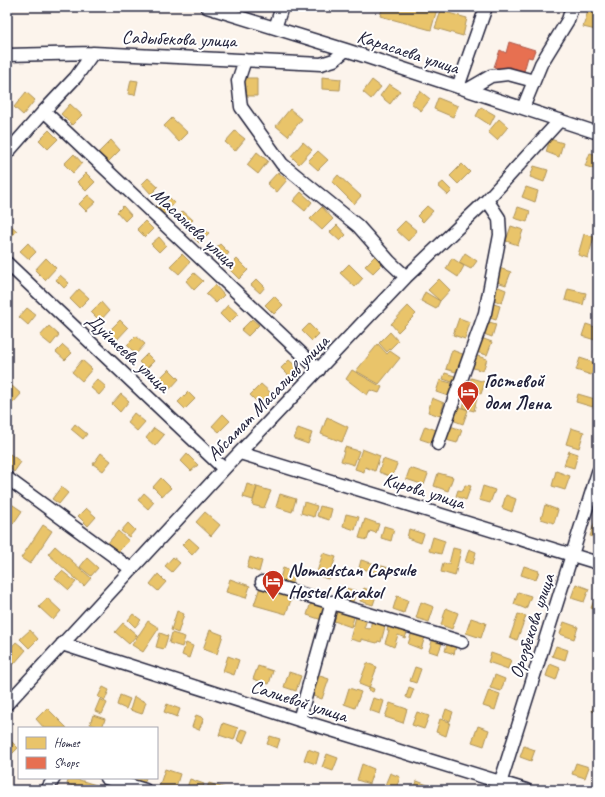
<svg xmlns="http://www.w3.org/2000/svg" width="605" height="797" font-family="Caveat,sans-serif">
  <rect width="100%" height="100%" fill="#fcf4ec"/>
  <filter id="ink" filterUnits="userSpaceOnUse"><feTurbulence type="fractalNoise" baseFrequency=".025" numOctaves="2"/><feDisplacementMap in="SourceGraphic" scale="8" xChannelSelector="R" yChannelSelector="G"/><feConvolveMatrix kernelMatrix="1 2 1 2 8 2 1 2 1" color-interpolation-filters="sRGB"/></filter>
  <g filter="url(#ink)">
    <!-- homes -->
    <path fill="#e9c46a" stroke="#ad935c" d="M383 7H432L437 9 431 30 380 16Z
      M441 11 467 18 463 36 435 28Z
      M588 11 598 14V24L596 30 583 27Z
      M322 77 341 79 340 90 322 89Z
      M244 78H257V96H244Z
      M131 80 138 81 135 95 128 94Z
      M372 80 381 87 371 99 363 92Z
      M389 84 400 91 390 104 380 96Z
      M420 91 430 99 421 111 411 103Z
      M26 92 35 100 23 115 14 107Z
      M438 98 458 106 453 117 434 109Z
      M70 104 82 115 72 125 61 114Z
      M481 107 495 115 490 125 476 116Z
      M290 109 302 119 288 136 276 126Z
      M172 118 188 133 179 142 164 126Z
      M499 119 508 127 497 140 488 132Z
      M49 130 58 139 48 149 39 140Z
      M235 131 245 139 235 151 225 142Z
      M550 139 563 143 559 157 546 152Z
      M111 140 120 150 107 163 98 153Z
      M303 142 312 150 299 164 291 156Z
      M318 151 328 160 318 170 308 161Z
      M257 152 268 161 258 174 247 165Z
      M590 153 598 155V170L585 166Z
      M74 154 82 163 73 173 64 164Z
      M462 164 470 172 458 184 450 176Z
      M534 166 548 170 544 182 530 177Z
      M278 172 287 180 277 192 267 184Z
      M86 173 95 182 86 191 77 182Z
      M338 175 361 196 354 204 332 182Z
      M148 178 158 187 151 194 142 184Z
      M443 182 452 191 448 195 438 186Z
      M526 187 538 191 535 202 522 197Z
      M301 192 312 202 305 211 293 201Z
      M88 195 96 202 86 211 79 204Z
      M167 195 175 203 164 214 156 206Z
      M123 206 131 215 125 221 117 212Z
      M427 206 433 211 423 222 417 216Z
      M322 207 333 219 322 230 310 219Z
      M518 207 530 211 527 222 514 218Z
      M183 211 193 220 186 227 176 218Z
      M145 221 153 229 145 237 137 229Z
      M405 221 417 231 408 241 396 230Z
      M7 222 17 231 7 241Z
      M337 225 346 235 340 241 330 232Z
      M511 226 523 230 518 245 506 241Z
      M203 227 209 233 199 243 193 237Z
      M584 234 594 237 588 258 578 255Z
      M159 237 166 245 159 252 151 244Z
      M28 243 36 252 29 259 20 251Z
      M220 244 229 253 223 260 213 250Z
      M465 253 477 261 471 269 459 263Z
      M182 254 190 262 179 274 170 266Z
      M375 256 383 263 373 273 365 266Z
      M46 258 56 268 45 280 35 270Z
      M452 258 464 266 458 277 446 269Z
      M237 259 248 270 239 279 228 268Z
      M349 264 363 278 355 287 340 273Z
      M499 268 511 272 506 285 494 281Z
      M194 273 203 281 194 290 186 281Z
      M60 275 69 283 64 288 56 280Z
      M257 279 265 287 260 293 251 285Z
      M439 279 450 290 440 301 428 290Z
      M215 285 224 295 216 303 206 294Z
      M496 286 506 290 502 303 491 299Z
      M79 289 89 298 79 308 70 299Z
      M568 289 586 293 583 305 565 300Z
      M425 292 440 301 436 309 421 301Z
      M274 296 283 305 274 314 265 305Z
      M101 302 109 311 100 321 91 312Z
      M491 303 500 306 496 320 487 317Z
      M228 305 238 314 229 323 220 314Z
      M408 306 416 314 398 332 391 324Z
      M27 308 36 315 28 325 19 317Z
      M459 318 470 322 465 339 453 335Z
      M252 319 259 325 248 336 241 330Z
      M120 320 128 328 114 343 105 335Z
      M486 321 496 324 492 337 481 333Z
      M309 324 319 334 312 341 302 331Z
      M586 324 598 328 595 340 582 336Z
      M49 326 59 335 51 345 40 336Z
      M390 332 398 341 387 352 379 343Z
      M136 336 145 344 136 354 127 345Z
      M481 338 492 342 487 355 476 352Z
      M598 341V353L595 352Z
      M378 344 387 354 390 351 400 358 379 384 356 371Z
      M63 345 72 353 65 360 56 352Z
      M452 350 465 355 459 373 446 369Z
      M147 354 154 361 146 369 139 362Z
      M474 355 487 359 483 371 470 367Z
      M580 358 595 363 591 375 576 370Z
      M82 360 92 369 82 381 72 372Z
      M289 360 299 369 290 377 281 368Z
      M169 369 179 379 170 389 160 378Z
      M352 370 382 387 379 393 370 390 367 395 346 379Z
      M445 373 458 377 455 383 443 379Z
      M471 378 485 382 481 394 469 389Z
      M97 379 106 387 99 395 90 387Z
      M440 380 455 384 451 397 436 392Z
      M261 384 271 393 259 404 250 395Z
      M11 385 21 394 13 403 7 397V390Z
      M188 392 195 399 185 409 178 402Z
      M121 394 129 401 120 412 112 404Z
      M578 394 595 399 593 407 576 402Z
      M466 395 477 398 474 411 463 408Z
      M432 398 444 403 440 416 428 412Z
      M457 406 468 410 463 424 452 420Z
      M134 413 145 422 137 431 127 422Z
      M223 414 230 421 219 432 212 426Z
      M327 417 348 427 342 442 321 434Z
      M75 424 87 434 83 439 71 429Z
      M425 426 436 430 432 443 420 439Z
      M450 426 462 430 457 443 446 440Z
      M154 428 164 435 155 446 146 438Z
      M298 428 312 433 308 444 294 439Z
      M571 428 584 432 579 448 566 444Z
      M345 447 359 451 354 465 341 461Z
      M362 449 380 456 375 471 365 467 364 472 355 469Z
      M569 451 578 454 574 468 564 465Z
      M101 453 111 461 103 471 93 464Z
      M10 454 21 462 14 472 7 466V458Z
      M187 454 198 465 191 471 181 461Z
      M383 459 397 464 392 477 379 472Z
      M410 468 428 474 424 485 406 479Z
      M556 471 570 476 565 490 552 486Z
      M438 473 453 477 448 491 434 486Z
      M161 478 171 488 162 496 153 487Z
      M247 484 257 487 253 500 243 497Z
      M465 485 471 486 466 500 456 496 458 490 463 491Z
      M483 486 495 490 490 503 479 500Z
      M61 487 68 493 59 504 52 499Z
      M257 487 271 491 264 508 252 505Z
      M144 493 154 502 148 509 138 500Z
      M280 494 296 499 292 512 276 507Z
      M506 495 516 499 512 512 502 508Z
      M304 502 317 506 314 517 301 513Z
      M10 503 22 511 13 524 7 520V507Z
      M545 505 558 510 554 523 541 519Z
      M320 506 332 509 329 520 317 516Z
      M86 508 96 517 88 526 78 516Z
      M205 512 220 525 211 536 196 522Z
      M346 514 359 517 355 530 343 526Z
      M365 519 379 524 376 533 370 531 367 540 359 538Z
      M595 521 598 523V538L590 536Z
      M128 523 135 530 129 537 121 531Z
      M43 525 52 531 30 564 21 558Z
      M384 526 394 529 391 541 381 538Z
      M409 529 424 534 421 543 407 538Z
      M118 531 129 541 118 552 108 543Z
      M433 537 445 541 441 554 429 551Z
      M189 538 199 547 192 555 182 545Z
      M55 546 91 578 84 586 48 554Z
      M453 548 461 550 455 576 441 572 443 563 449 564Z
      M469 549 476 552 473 564 465 562Z
      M323 553 336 557 328 579 316 575Z
      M173 557 180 563 172 572 165 566Z
      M250 557 262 561 259 572 247 568Z
      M87 558 98 568 91 576 80 567Z
      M361 560 389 568 387 575 359 568Z
      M524 566 539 571 536 580 521 575Z
      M283 568 295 572 291 586 279 582Z
      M62 571 76 582 69 590 55 578Z
      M158 574 166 582 158 591 150 584Z
      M230 579 250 586 246 598 226 592Z
      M576 584 589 589 584 602 571 598Z
      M260 587 292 597 286 614 254 605Z
      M346 588 357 591 352 604 342 601Z
      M364 588 377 593 373 605 360 601Z
      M598 590V611L591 608Z
      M518 592 531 596 526 609 514 604Z
      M397 596 408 600 404 613 393 609Z
      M47 598 61 611 53 620 39 607Z
      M311 602 326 607 322 620 307 615Z
      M421 602 434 607 429 622 416 618Z
      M446 608 458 613 452 629 441 625Z
      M338 609 355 614 351 627 334 621Z
      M177 611 184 614 178 633 171 630Z
      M133 614 141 620 135 627 128 620Z
      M518 614 526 616 517 640 510 637Z
      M356 617 367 619 364 628 370 629 372 619 386 623 381 642 378 641 377 643 361 639V642L350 639Z
      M471 618 486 623 481 638 466 633Z
      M148 621 159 628 143 652 132 645Z
      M564 622 578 627 574 639 560 634Z
      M123 623 137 635 129 644 115 632Z
      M389 623 408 630 405 638 398 635 394 647 385 643 389 631H387Z
      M30 630 38 639 29 648 20 639Z
      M210 630 223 635 217 654 203 649Z
      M412 632 425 637 421 649 408 644Z
      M160 633 168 636 164 649 156 647Z
      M172 633 185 637 182 647 169 643Z
      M433 638 443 641 438 654 429 651Z
      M7 639 11 643 7 647Z
      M448 640 457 643 454 654 445 651Z
      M16 642 26 650 14 664 7 658V652Z
      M186 643 193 646 189 658 182 655Z
      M556 646 568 650 565 660 552 656Z
      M491 653 511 660 508 669 488 662Z
      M228 656 239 660 234 675 223 671Z
      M7 659 13 664 7 670Z
      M367 663 377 667 369 688 359 684Z
      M550 664 560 668 556 680 546 676Z
      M258 666 273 671 269 684 253 679Z
      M415 667 421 669 416 683 410 681Z
      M289 672 301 676 296 691 284 687Z
      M317 675 329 679 322 699 310 695Z
      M495 675 505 679 501 691 490 688Z
      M103 687 109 690 105 700 98 697Z
      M370 687 374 689 373 692 368 690Z
      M409 687 414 689 410 699 406 697Z
      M349 688 361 692 355 708 344 704Z
      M489 690 500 694 495 710 483 706Z
      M120 695 130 699 126 709 117 705Z
      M134 697 146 702 142 714 130 710Z
      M373 698 384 701 380 714 369 710Z
      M100 699 107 703 102 714 95 711Z
      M596 700H598V713L592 711Z
      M390 703 407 709 403 723 385 717Z
      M167 704 180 709 177 717 164 712Z
      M47 708 67 728H44L36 719Z
      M446 709 453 712 450 721 443 718Z
      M417 712 429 716 424 729 412 725Z
      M93 715 105 719 102 728 90 724Z
      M196 715 204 718 199 730 192 727Z
      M440 719 450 722 446 736 436 732Z
      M223 723 238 728 234 740 219 735Z
      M478 726 489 730 484 746 472 742Z
      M241 729 248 731 243 743 237 740Z
      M270 736 280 739 277 748 267 744Z
      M11 741 18 748 7 759V746Z
      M524 746 535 750 531 761 520 757Z
      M308 749 319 753 316 764 304 760Z
      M327 754 338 758 333 771 322 767Z
      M576 763 589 767 585 778 572 774Z
      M362 764 374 769 369 784 357 780Z
      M165 769 180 774 175 790H167L159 787Z
      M390 773 400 777 396 789 385 785Z
      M69 778H73L106 788V790H86L67 784Z
      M128 778H146L144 784Z
      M190 779 204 784 202 790H186Z
      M417 781 430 786 428 790H414Z
      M209 783 224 788V790H206Z"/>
    <!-- shops -->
    <path fill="#e76f51" stroke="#ac584a" d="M349 7H360L359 10Z
      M509 42 535 50 532 58 528 57 523 75 494 67 500 50 506 53Z"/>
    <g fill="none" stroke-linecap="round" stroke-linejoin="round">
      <!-- minor casing -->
      <g stroke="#22223b" stroke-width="15">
        <path id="minor" d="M207 7 346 50 598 133
          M275 28 282 7
          M7 55 93 53 321 64 334 60 346 50
          M245 60 238 81 241 107 282 164 358 226 390 262 406 277
          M458 87 486 7
          M467 90 491 76 508 74 534 81
          M523 108 541 64 568 20 572 7
          M44 111 319 370
          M7 153 44 111 76 77 93 53
          M7 263 224 469
          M438 444 485 313 500 235 499 218 487 200
          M240 453 598 563
          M7 478 131 569
          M262 582 462 642
          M62 644 299 720 526 790
          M7 704 224 469 406 277 487 200 560 120
          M299 720 332 602
          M106 778 145 790
          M47 790 54 778
          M498 790 598 472"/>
      </g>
      <!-- minor -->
      <use href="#minor" stroke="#fff" stroke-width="12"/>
    </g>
  </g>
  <!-- icons -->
  <defs>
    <g id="hotel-pin" transform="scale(1.15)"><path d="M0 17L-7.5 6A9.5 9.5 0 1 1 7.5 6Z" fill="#c8321e" stroke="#fff"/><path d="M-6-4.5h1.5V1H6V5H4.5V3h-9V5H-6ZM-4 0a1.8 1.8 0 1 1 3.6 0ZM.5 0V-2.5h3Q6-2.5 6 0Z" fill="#fff"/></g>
  </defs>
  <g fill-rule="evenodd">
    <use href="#hotel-pin" x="468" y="392"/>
    <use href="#hotel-pin" x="273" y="581"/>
  </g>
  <g text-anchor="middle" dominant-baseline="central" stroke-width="4" stroke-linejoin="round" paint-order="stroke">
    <!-- street labels -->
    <g font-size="19" fill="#22223b" stroke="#fff">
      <text transform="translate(179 39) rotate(2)">Садыбекова улица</text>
      <text transform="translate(408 52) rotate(18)">Карасаева улица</text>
      <text transform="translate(194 228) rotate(43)">Масалиева улица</text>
      <text transform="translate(128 353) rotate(43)">Дуйшеева улица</text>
      <text transform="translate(268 398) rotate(-46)">Абсамат Масалиев улица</text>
      <text transform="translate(424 491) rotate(17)">Кирова улица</text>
      <text transform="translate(532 626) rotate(-72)">Орозбекова улица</text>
      <text transform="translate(299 701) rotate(18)">Салиевой улица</text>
    </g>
    <!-- poi labels -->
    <g font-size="19" font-weight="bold" fill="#22223b" stroke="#fff" text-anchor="start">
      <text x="484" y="381">Гостевой<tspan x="484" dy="22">дом Лена</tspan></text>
      <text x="288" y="570">Nomadstan Capsule<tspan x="288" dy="22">Hostel Karakol</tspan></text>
    </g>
  </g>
  <!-- margin -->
  <rect width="605" height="797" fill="none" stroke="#fff" stroke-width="24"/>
  <rect x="12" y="12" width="581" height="773" fill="none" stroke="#22223b" stroke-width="1.5" filter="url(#ink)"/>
  <!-- legend -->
  <rect x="18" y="727" width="140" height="52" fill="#ffffff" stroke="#a7a7b1"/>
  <rect x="26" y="737" width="20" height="12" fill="#e9c46a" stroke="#a7a7b1"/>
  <text x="54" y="747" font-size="12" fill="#22223b">Homes</text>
  <rect x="26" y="757" width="20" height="12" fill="#e76f51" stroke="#a7a7b1"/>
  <text x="54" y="767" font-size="12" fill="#22223b">Shops</text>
</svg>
